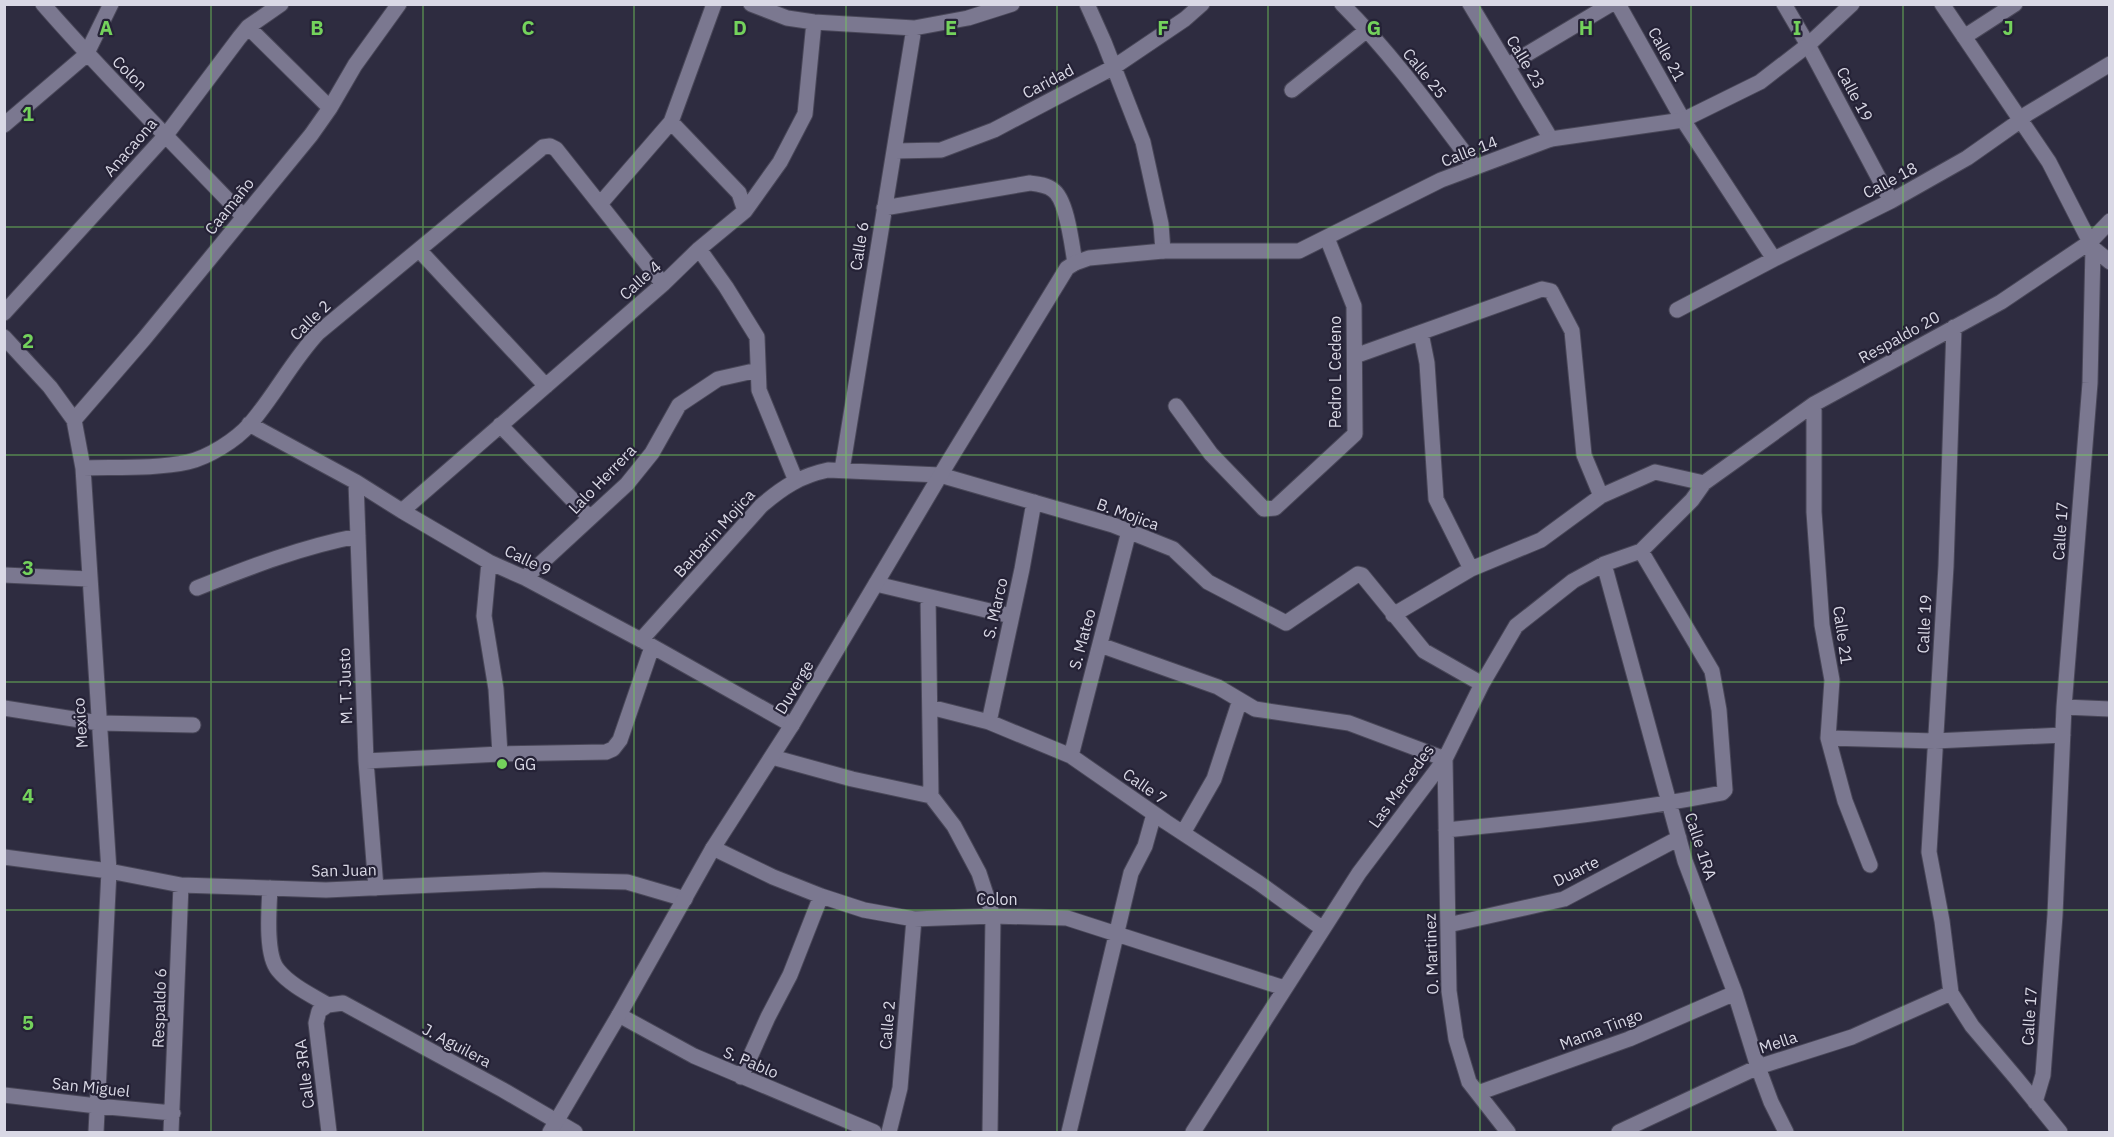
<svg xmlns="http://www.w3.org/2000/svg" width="2114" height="1137" font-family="'IBM Plex Sans',sans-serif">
  <rect width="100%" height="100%" fill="#2e2c40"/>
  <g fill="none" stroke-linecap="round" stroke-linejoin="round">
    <!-- minor casing -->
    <g stroke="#494758" stroke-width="17">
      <path id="minor" d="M43 4C107 78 177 146 244 217
        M751 4 787 18 814 22 914 28 968 18 1012 4
        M1087 4 1104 42 1143 142 1161 224 1163 251
        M1342 4C1392 54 1433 111 1475 167
        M1470 4 1551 139
        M1618 4 1683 120 1774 259
        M1784 4 1808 45 1891 201
        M1942 4 2049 162 2093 248 2090 383 2064 707 2055 915 2043 1075 2035 1102
        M248 27 330 108
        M1964 37 2015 4
        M1507 66 1611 4
        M1292 90 1367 30
        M671 122 739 193 745 211
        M4 125 86 55 111 4
        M895 151 941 150 994 130 1114 67 1185 19 1202 4
        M600 204 671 122 714 4
        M884 208 1030 183C1038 184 1047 185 1053 190 1067 199 1072 246 1075 263
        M2093 248 2110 262
        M699 249 726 287 757 337 759 390 796 481
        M419 250 546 386
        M1677 310 1774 259 1891 201 1967 158 2021 120 2027 114 2110 64
        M4 313 166 135 239 38 248 27 281 4
        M1954 327 1946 566 1929 852 1942 921 1951 993 1972 1026 2016 1078 2060 1132
        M1421 333 1427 363 1436 499 1471 569
        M4 337 50 387 74 420 83 468 109 871 96 1132
        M1355 356 1542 289 1551 291 1572 331 1584 455 1601 496
        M1814 404V512L1822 625 1832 680 1828 738 1845 801 1870 865
        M1176 406 1211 454 1264 509 1275 508 1355 434 1354 306 1327 238
        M74 420 144 339 311 135 330 108 355 65 399 4
        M249 424 356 482 402 511 489 562 525 578 641 640 792 725
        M500 425 590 518
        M83 468C116 467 156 469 188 462 209 457 236 440 250 424 275 395 292 361 318 333L543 147 550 146 556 149 663 284
        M842 470 914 28
        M356 482 366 761 376 888
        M402 511 663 284 699 249 745 211 780 162 805 114 814 22
        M489 562 484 616 496 689 500 754
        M1604 564 1685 861 1735 993 1758 1067 1771 1102 1786 1132
        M4 575 89 579
        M525 578 627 484 652 453 679 405 718 379 758 370
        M876 584 1011 616
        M197 588C250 567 301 547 358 536
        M928 597 931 796
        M1393 615 1471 569 1541 540 1601 496 1655 472 1704 483
        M641 640 761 506C783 487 800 476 828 470L940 475 1113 525 1173 549 1208 582 1286 623 1358 574 1362 575 1424 651 1482 684
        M1100 645 1218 687 1255 709 1349 723 1445 759 1449 991 1456 1039 1469 1082 1508 1132
        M930 707 989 722 1071 756 1166 822 1259 883 1323 929
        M2064 707 2110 709
        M4 708 99 723 193 725
        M989 722 1022 569 1034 502
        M1828 738 1935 741 2063 735
        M1071 756 1129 531
        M772 757 852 779 931 796 954 826 979 873 993 916 990 1132
        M366 761 500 754 606 752 613 749 620 740 652 647
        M1446 830C1539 821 1631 811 1722 793L1725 790 1719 710 1712 671 1641 551
        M1183 833 1214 779 1240 700
        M713 848 773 877 821 896 864 910 914 919 993 916 1067 918 1284 988
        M4 857 109 871 181 885 326 890 544 880 627 882 685 899
        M270 888C269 908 265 955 278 970 290 985 311 995 328 1005
        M1448 925 1564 899 1679 838
        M619 1015 694 1056 874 1132
        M741 1077 768 1017 790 975 821 896
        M1478 1093 1629 1039 1735 993
        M4 1095 97 1106 173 1113
        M171 1132 181 885
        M329 1132 316 1023 319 1011 328 1005 343 1003 503 1090 575 1132
        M889 1132 900 1088 914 919
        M1069 1132 1131 873 1145 846 1154 814
        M1193 1132 1359 873 1445 759 1482 684 1516 626 1573 581 1604 564 1641 551 1692 500 1704 483 1814 404 2001 302 2090 242 2110 221
        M1619 1132 1758 1067 1852 1037 1951 993"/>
    </g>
    <!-- tertiary casing -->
    <g stroke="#494758" stroke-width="17">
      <path id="tertiary" d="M550 1132 619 1015 713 848 792 725 947 464 1067 268 1075 263 1089 258 1163 251H1299L1441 180 1551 139 1683 120 1760 82 1808 45 1852 4"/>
    </g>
    <!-- minor -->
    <use href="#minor" stroke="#7b7890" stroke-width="15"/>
    <!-- tertiary -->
    <use href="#tertiary" stroke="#7b7890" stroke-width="15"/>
  </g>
  <!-- grid -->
  <path fill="none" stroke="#74d25c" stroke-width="1.5" stroke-opacity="0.55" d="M211 4V1132M423 4V1132M634 4V1132M846 4V1132M1057 4V1132M1268 4V1132M1480 4V1132M1691 4V1132M1903 4V1132M4 227H2110M4 455H2110M4 682H2110M4 910H2110"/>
  <!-- markers -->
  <circle fill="#74d25c" stroke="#252236" stroke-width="2" cx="502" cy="764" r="6"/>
  <g text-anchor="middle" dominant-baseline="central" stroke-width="4.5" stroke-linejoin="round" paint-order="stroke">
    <!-- street labels -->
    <g font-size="16" fill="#d9d8e5" stroke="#252236">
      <text transform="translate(1667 54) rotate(61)">Calle 21</text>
      <text transform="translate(1526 62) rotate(59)">Calle 23</text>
      <text transform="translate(130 73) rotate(45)">Colon</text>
      <text transform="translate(1425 73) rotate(51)">Calle 25</text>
      <text transform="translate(1048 81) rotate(-28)">Caridad</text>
      <text transform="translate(1855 94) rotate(62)">Calle 19</text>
      <text transform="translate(130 147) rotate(-49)">Anacaona</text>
      <text transform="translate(1469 151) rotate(-21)">Calle 14</text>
      <text transform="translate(1890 180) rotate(-28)">Calle 18</text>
      <text transform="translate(229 206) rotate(-51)">Caamaño</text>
      <text transform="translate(859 246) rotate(-81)">Calle 6</text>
      <text transform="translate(640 280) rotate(-42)">Calle 4</text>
      <text transform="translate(310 320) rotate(-44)">Calle 2</text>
      <text transform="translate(1899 337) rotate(-29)">Respaldo 20</text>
      <text transform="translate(1335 372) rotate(-90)">Pedro L Cedeno</text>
      <text transform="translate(602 479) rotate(-46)">Lalo Herrera</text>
      <text transform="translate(1128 514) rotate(20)">B. Mojica</text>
      <text transform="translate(2060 531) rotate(-86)">Calle 17</text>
      <text transform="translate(714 533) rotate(-48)">Barbarin Mojica</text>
      <text transform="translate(528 560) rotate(26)">Calle 9</text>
      <text transform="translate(995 608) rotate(-77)">S. Marco</text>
      <text transform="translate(1924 624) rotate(-87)">Calle 19</text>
      <text transform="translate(1843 635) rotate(82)">Calle 21</text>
      <text transform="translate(1082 639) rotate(-75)">S. Mateo</text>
      <text transform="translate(345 686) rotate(-92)">M. T. Justo</text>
      <text transform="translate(794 687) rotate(-59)">Duverge</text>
      <text transform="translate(80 723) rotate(-94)">Mexico</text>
      <text transform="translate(1145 786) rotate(35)">Calle 7</text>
      <text transform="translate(1401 786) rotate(-54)">Las Mercedes</text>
      <text transform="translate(1701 846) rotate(72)">Calle 1RA</text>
      <text transform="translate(344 870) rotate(-1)">San Juan</text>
      <text transform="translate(1576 871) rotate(-26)">Duarte</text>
      <text x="997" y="899">Colon</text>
      <text transform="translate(1431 954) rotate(-92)">O. Martinez</text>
      <text transform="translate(159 1008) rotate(-88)">Respaldo 6</text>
      <text transform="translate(2029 1016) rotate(-86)">Calle 17</text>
      <text transform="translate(887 1025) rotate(-85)">Calle 2</text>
      <text transform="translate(1601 1029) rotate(-21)">Mama Tingo</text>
      <text transform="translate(1778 1042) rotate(-18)">Mella</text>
      <text transform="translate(457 1045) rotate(28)">J. Aguilera</text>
      <text transform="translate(751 1062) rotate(23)">S. Pablo</text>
      <text transform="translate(304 1074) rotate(-97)">Calle 3RA</text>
      <text transform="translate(91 1087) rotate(6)">San Miguel</text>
    </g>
    <!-- poi labels -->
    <g font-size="16" fill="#d9d8e5" stroke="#252236" text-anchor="start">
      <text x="514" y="764">GG</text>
    </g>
  </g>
  <g font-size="20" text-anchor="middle" font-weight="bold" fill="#74d25c" stroke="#252236" stroke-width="4.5" stroke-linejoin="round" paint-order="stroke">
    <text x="106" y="35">A</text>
    <text x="317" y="35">B</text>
    <text x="528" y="35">C</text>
    <text x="740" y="35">D</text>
    <text x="951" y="35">E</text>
    <text x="1163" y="35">F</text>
    <text x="1374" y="35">G</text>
    <text x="1586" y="35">H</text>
    <text x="1797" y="35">I</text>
    <text x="2008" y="35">J</text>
    <text x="28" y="121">1</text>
    <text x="28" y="348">2</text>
    <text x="28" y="575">3</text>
    <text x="28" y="803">4</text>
    <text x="28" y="1030">5</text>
  </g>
  <!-- border -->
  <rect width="2114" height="1137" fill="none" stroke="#d9d8e5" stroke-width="12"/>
</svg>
